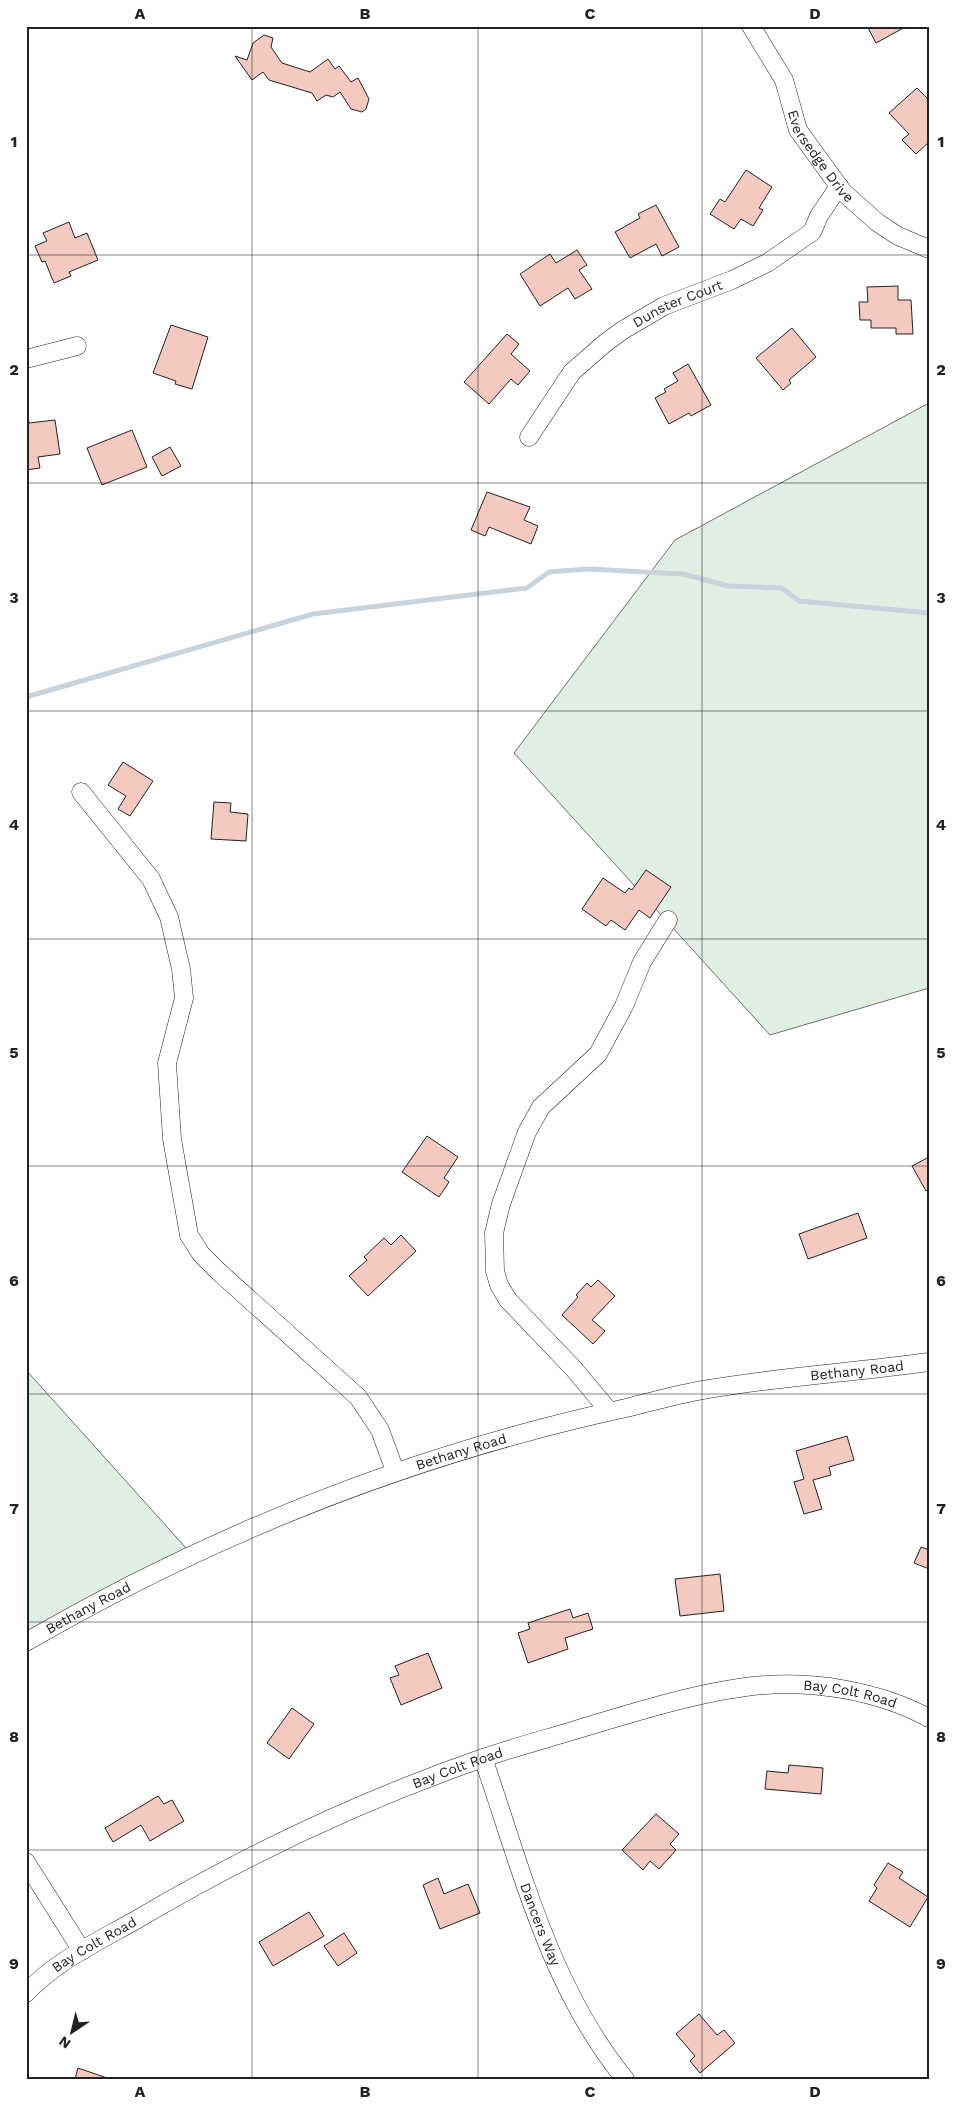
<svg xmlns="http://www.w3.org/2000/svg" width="955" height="2105" font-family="'Work Sans',sans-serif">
  <rect width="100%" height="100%" fill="#fff"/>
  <!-- green -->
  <path fill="#e0efe3" stroke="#6f6f6f" d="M929 403V988L770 1035 514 753 675 540Z
    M26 1370 186 1548 26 1635Z"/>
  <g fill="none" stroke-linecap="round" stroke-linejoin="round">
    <!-- stream -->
    <path stroke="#c7d3dd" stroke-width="5" d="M26 697 313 614 527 588 549 572 589 569 644 572 683 574 728 586 782 588 799 601 929 613"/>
  </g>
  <!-- building -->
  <path fill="#f3c9c0" stroke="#222" d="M867 26H907L876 43Z
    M264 35 273 38 271 47 282 63 310 72 328 59 335 69 339 66 351 82 358 78 369 99 366 109 362 112 351 109 340 92 333 97 326 95 317 101 312 93 269 80 263 72 252 80 235 56 247 60 253 43Z
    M917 88 929 100V142L916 154 902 140 909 134 889 113Z
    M746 170 772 187 759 208 763 210 753 226 741 219 734 229 710 214 720 199 725 202Z
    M656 205 679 247 662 256 656 244 630 258 615 232 640 218 638 214Z
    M69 222 75 238 87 233 98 260 69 272 71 276 54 283 45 261 42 262 35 246 47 241 43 233Z
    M577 250 587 265 579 270 592 289 575 299 568 288 540 306 520 274 550 254 556 263Z
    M898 286V300H911L913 334H896V328H871V320H860L859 302H868L867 287Z
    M171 325 208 337 192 389 175 384 176 381 153 373Z
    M792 328 816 357 789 380 791 383 783 390 756 358Z
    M507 334 519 344 511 354 530 371 518 385 511 379 489 404 464 382Z
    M688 364 711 405 691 416 689 413 669 424 655 398 666 392 664 389 678 381 673 373Z
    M26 416H28L29 423 55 420 60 454 38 457 40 468 26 470Z
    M132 430 147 467 102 485 87 448Z
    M170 447 181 466 162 476 152 457Z
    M487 492 530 507 524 520 538 526 531 544 489 527 485 536 471 530Z
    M123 762 153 781 130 816 118 809 126 796 108 785Z
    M214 802 231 803 230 812 248 814 246 841 211 839Z
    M646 870 671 887 650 918 639 910 625 930 611 920 606 926 582 909 603 878 625 893 629 888 632 890Z
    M427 1136 458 1157 444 1178 449 1182 439 1197 402 1172Z
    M929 1157V1189L926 1191 912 1166Z
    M858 1213 867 1238 808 1259 799 1234Z
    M401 1235 416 1251 368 1296 349 1276 367 1260 364 1257 384 1238 391 1245Z
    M598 1280 615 1296 592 1320 605 1331 593 1344 562 1315 578 1297 576 1295 587 1283 591 1287Z
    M847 1436 854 1460 829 1467 831 1475 813 1480 822 1509 804 1514 794 1482 804 1479 796 1451Z
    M921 1547 929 1550V1569L914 1563Z
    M720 1574 724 1611 680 1616 675 1579Z
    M570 1609 573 1618 588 1613 593 1629 565 1638 568 1649 528 1663 518 1633 530 1629 528 1623Z
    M428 1653 442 1688 401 1705 390 1678 399 1675 395 1666Z
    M292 1708 314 1724 289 1759 267 1743Z
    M789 1765 823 1768 821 1794 765 1789 767 1771 788 1773Z
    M158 1796 164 1804 172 1800 184 1821 150 1841 141 1825 113 1842 105 1828Z
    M656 1814 679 1834 670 1844 676 1850 659 1869 650 1861 643 1870 622 1850Z
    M888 1863 903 1872 899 1878 928 1897 910 1927 869 1901 877 1888 874 1885Z
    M438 1878 444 1894 468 1884 480 1913 440 1929 423 1885Z
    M309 1912 324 1936 273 1966 259 1942Z
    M344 1933 357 1953 338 1966 324 1946Z
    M699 2014 717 2035 724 2030 735 2043 700 2073 690 2061 695 2056 676 2034Z
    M78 2068 110 2079H75Z"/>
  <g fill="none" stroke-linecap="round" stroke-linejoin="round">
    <!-- minor casing -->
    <g stroke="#222" stroke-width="19">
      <g id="minor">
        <path id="s1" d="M751 26 784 80 798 130 843 192 878 223 898 236 929 249"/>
        <path d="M26 359 77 346"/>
        <path id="s2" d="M529 437 572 372 604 344 623 330 664 306 732 280 767 263 812 232 819 216 839 186"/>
        <path d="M81 792 151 879 169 917 181 969 184 998 167 1063 172 1139 189 1235 201 1254 219 1272 358 1397 380 1430 395 1471"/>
        <path d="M609 1411 573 1368 508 1300 499 1285 495 1271 494 1233 501 1204 527 1132 541 1107 598 1054 624 1006 642 962 668 920"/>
        <path id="s3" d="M26 1642C214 1533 414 1454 626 1408 655 1401 685 1392 715 1388 786 1376 858 1372 929 1362"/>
        <path id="s4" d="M483 1758C521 1867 550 1988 625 2079"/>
        <path d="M26 1862 82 1951"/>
        <path id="s5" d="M26 1993C56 1961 99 1941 136 1920 246 1855 362 1800 483 1758 512 1748 542 1740 572 1731 628 1714 694 1693 753 1686 812 1680 876 1690 929 1718"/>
      </g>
    </g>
    <!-- minor -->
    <use href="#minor" stroke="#fff" stroke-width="18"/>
  </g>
  <!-- grid -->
  <path fill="none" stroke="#222" stroke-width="1" stroke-opacity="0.55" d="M252 26V2079M478 26V2079M702 26V2079M26 255H929M26 483H929M26 711H929M26 939H929M26 1166H929M26 1394H929M26 1622H929M26 1850H929"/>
  <g text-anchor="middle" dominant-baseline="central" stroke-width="4" stroke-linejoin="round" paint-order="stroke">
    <!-- street labels -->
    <g font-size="14" fill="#222" stroke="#fff">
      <text stroke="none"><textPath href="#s1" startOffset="149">Eversedge Drive</textPath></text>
      <text stroke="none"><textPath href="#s2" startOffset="205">Dunster Court</textPath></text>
      <text stroke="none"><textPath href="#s3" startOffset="881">Bethany Road</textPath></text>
      <text stroke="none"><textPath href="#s3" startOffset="476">Bethany Road</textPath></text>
      <text stroke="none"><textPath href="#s3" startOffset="71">Bethany Road</textPath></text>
      <text stroke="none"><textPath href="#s5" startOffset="894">Bay Colt Road</textPath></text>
      <text stroke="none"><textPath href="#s5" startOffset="489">Bay Colt Road</textPath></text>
      <text stroke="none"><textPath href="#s4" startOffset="176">Dancers Way</textPath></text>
      <text stroke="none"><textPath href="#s5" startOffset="84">Bay Colt Road</textPath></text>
    </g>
  </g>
  <!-- border -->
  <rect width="955" height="2105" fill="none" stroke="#ffffff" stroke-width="55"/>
  <!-- north arrow -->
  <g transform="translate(72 2032) rotate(215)" stroke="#ffffff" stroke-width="4" paint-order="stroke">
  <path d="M0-4L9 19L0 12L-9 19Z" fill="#222222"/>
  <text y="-8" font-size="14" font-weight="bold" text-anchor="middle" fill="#222222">N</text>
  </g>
  <rect x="28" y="28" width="900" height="2050" fill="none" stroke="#222" stroke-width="2"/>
  <g font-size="16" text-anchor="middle" font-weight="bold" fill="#222">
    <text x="140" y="19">A</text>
    <text x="365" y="19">B</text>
    <text x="590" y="19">C</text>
    <text x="815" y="19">D</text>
    <text x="14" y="147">1</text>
    <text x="941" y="147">1</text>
    <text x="14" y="375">2</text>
    <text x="941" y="375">2</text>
    <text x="14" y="603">3</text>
    <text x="941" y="603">3</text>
    <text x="14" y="830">4</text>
    <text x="941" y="830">4</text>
    <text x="14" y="1058">5</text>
    <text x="941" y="1058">5</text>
    <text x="14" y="1286">6</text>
    <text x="941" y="1286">6</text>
    <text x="14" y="1514">7</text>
    <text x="941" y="1514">7</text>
    <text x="14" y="1742">8</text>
    <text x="941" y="1742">8</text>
    <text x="14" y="1969">9</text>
    <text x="941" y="1969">9</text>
    <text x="140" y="2097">A</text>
    <text x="365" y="2097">B</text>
    <text x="590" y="2097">C</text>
    <text x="815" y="2097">D</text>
  </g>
</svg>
